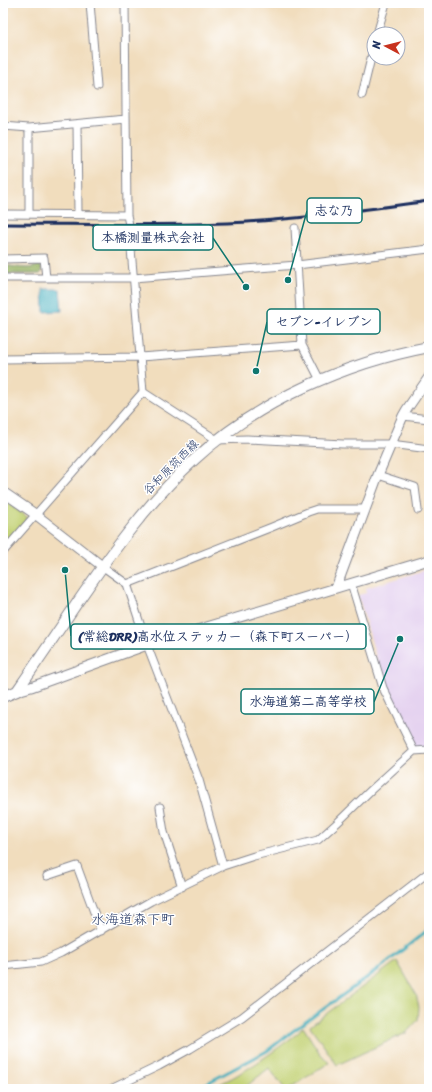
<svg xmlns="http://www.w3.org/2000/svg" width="432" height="1092" font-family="Sriracha,'Klee One',sans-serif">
  <rect width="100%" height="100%" fill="#fff"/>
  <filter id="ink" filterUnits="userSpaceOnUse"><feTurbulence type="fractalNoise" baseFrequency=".025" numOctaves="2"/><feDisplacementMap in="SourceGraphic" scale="8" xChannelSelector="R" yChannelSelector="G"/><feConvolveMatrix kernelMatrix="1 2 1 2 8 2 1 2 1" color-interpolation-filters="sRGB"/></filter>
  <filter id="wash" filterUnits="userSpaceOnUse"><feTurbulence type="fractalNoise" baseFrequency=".012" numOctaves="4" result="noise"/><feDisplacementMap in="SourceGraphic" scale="16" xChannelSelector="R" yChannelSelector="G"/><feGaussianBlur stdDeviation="0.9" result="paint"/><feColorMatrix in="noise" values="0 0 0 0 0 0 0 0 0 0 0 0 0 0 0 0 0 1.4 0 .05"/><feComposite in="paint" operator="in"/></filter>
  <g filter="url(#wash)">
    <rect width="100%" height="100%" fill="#f1ddbd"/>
    <!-- built -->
    <path fill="#e5d3f0" d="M429 569V747L416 748 384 684 358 595 366 593V588Z"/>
    <!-- green -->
    <path fill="#c2d173" stroke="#6e8068" d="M3 499 28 518 3 546Z
      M397 961 416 994 419 1007 418 1020 406 1033 337 1065 310 1026Z
      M303 1027 319 1052 329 1063 288 1089H285L269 1068 243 1089H208C242 1076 270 1054 298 1033Z"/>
    <!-- forest -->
    <path fill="#99b365" stroke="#5a7162" d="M3 265C14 266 29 271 39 265L41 266 42 272 40 274H3Z"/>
    <!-- water -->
    <path fill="#3baab9" stroke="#2b6c8c" d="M43 289H60L62 311 44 312Z"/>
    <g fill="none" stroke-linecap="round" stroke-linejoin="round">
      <!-- stream -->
      <path stroke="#3baab9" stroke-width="3" d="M196 1089 267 1051 293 1031 376 971 429 929"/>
    </g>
  </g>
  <g filter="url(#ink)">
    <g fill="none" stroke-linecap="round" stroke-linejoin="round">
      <!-- minor casing -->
      <g stroke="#86868e" stroke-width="9">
        <path id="minor" d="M90 3 97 87
          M377 34 386 3
          M362 95 374 46
          M77 124 78 214
          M3 126 29 128 126 119
          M29 128V214
          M3 214 127 215
          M295 228 302 345 320 380
          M3 259 44 258 46 278
          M3 278H133L297 265 429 249
          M3 359 140 357 302 345
          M143 392 217 440 247 439 343 444H391L429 449
          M403 416 429 419
          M378 475 415 487 418 510
          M3 552 143 392 129 225 127 215 125 3
          M102 566 127 584 147 645 199 780 223 866
          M351 583 383 688 414 751
          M127 584 272 527 308 512 317 509H365
          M160 807 164 832 182 887
          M47 876 77 866 101 931
          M3 966 41 962 61 953 151 901 223 866 254 856 318 840 337 823 371 790 414 751 429 750
          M111 1089 159 1066 190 1049 242 1017 429 872"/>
      </g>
      <!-- tertiary casing -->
      <g stroke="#86868e" stroke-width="11">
        <path id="tertiary" d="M3 492 35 514 102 566
          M336 588 378 475 403 416 407 409 429 377
          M17 691 31 687 147 645 429 560"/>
      </g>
      <!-- secondary casing -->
      <g stroke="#86868e" stroke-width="12">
        <path id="secondary" d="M3 697 17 691C37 662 57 633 77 603 112 552 149 501 195 459 258 401 345 363 429 347"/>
      </g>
      <!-- minor -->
      <use href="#minor" stroke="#fff" stroke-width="7"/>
      <!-- tertiary -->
      <use href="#tertiary" stroke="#fff" stroke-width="9"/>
      <!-- secondary -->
      <use href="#secondary" stroke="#fff" stroke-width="10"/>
      <!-- rail -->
      <path stroke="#1b2f5e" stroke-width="3" d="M3 224C78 224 153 226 227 223 295 220 362 210 429 201"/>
    </g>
  </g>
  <g text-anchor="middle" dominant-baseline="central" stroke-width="3" stroke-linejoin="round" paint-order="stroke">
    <!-- street labels -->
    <g font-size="12" fill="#1b2f5e" stroke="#fff">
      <text transform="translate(171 467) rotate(-45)">谷和原筑西線</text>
    </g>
    <!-- quarter labels -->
    <g font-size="14" fill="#1b2f5e" stroke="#fff">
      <text x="133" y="919">水海道森下町</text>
    </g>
  </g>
  <!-- callouts -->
  <path fill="none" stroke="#0f766e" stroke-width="1.5" d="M288 280L307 211M246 287L213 238M256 371L267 322M65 570L71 636M400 639L374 702"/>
  <g fill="#0f766e" stroke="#fff" stroke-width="1.5">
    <circle cx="288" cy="280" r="4"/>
    <circle cx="246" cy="287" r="4"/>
    <circle cx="256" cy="371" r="4"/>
    <circle cx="65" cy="570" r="4"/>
    <circle cx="400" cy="639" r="4"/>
  </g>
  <g fill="#fff" stroke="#0f766e" stroke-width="1.5">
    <rect x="307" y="198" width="55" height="25" rx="4"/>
    <rect x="93" y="225" width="120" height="25" rx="4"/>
    <rect x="267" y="309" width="113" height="25" rx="4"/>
    <rect x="71" y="624" width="295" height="25" rx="4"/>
    <rect x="241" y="689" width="133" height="25" rx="4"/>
  </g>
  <g font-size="13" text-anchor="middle" font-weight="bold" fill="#1b2f5e">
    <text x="334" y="215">志な乃</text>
    <text x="153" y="242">本橋測量株式会社</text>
    <text x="324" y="326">セブン-イレブン</text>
    <text x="218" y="641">(常総DRR)高水位ステッカー（森下町スーパー）</text>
    <text x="308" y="706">水海道第二高等学校</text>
  </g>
  <!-- margin -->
  <rect width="432" height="1092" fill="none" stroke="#fff" stroke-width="16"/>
  <!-- north arrow -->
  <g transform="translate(386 46) rotate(277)"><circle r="19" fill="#ffffff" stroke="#a4acbf"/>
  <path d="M0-3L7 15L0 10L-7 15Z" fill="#c8321e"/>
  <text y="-6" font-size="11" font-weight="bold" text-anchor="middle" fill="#1b2f5e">N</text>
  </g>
</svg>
